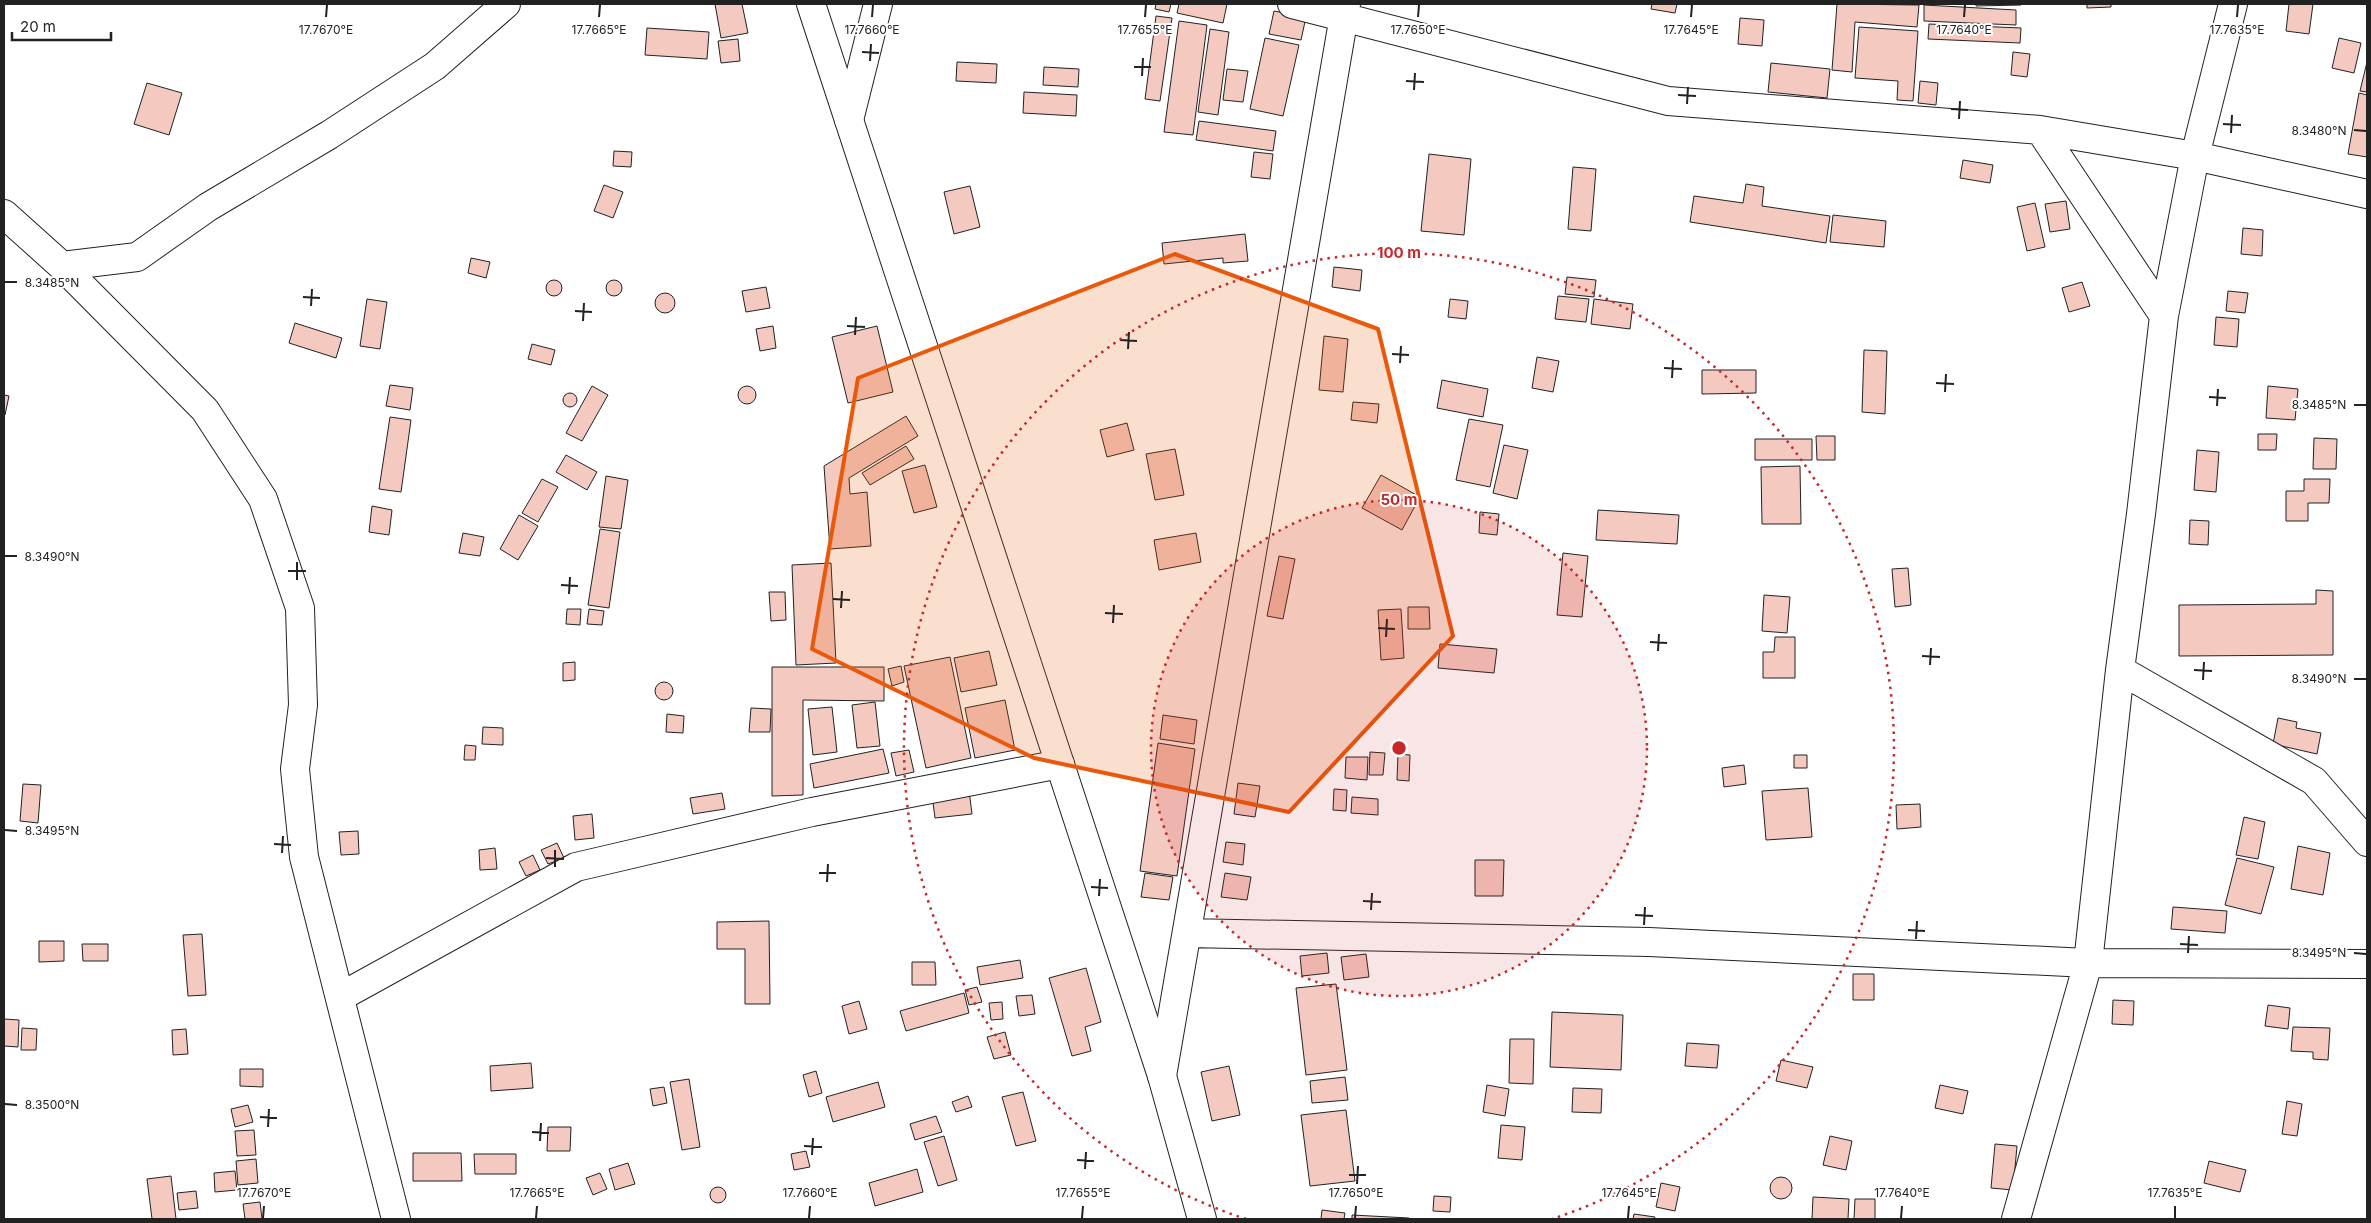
<svg xmlns="http://www.w3.org/2000/svg" width="2371" height="1223" font-family="Inter,sans-serif">
  <rect width="100%" height="100%" fill="#fff"/>
  <!-- building -->
  <path fill="#f3c9c0" stroke="#222" d="M715 4H742L748 33 721 38Z
    M1156 4H1171L1169 12 1155 9Z
    M1179 4H1227L1223 23 1177 13Z
    M1652 4H1677L1675 13 1651 9Z
    M1837 4 1919 5 1917 27 1855 22 1852 72 1832 70Z
    M1976 4H2021V5L1976 6Z
    M2087 4H2111V7L2087 8Z
    M2289 4H2313L2309 34 2286 31Z
    M1924 5 2016 10V25L1924 21Z
    M1274 11 1306 17 1301 40 1269 34Z
    M1156 16 1172 18 1160 101 1145 99Z
    M1740 18 1764 20 1762 46 1738 44Z
    M1179 21 1207 25 1193 135 1164 132Z
    M1929 24 2021 28 2020 43 1928 39Z
    M1859 27 1918 31 1913 101 1897 100 1898 81 1855 78Z
    M647 28 709 32 707 59 645 55Z
    M1210 29 1229 32 1218 115 1198 112Z
    M1265 38 1299 45 1283 116 1250 109Z
    M2339 38 2361 43 2354 73 2332 68Z
    M738 39 740 61 721 63 718 41Z
    M2013 52 2030 54 2027 77 2011 75Z
    M957 62 997 64 996 83 956 81Z
    M2367 62V92L2360 91Z
    M1771 63 1830 69 1827 98 1768 92Z
    M1044 67 1079 69 1078 87 1043 85Z
    M1227 69 1248 71 1243 102 1223 100Z
    M1920 81 1938 83 1936 105 1918 103Z
    M147 83 182 93 169 135 134 124Z
    M1024 92 1077 95 1076 116 1023 113Z
    M2359 93 2367 95V157L2348 154Z
    M1199 121 1276 131 1273 151 1196 140Z
    M614 151 632 152 631 167 613 166Z
    M1254 152 1273 154 1270 179 1251 177Z
    M1429 154 1471 159 1464 235 1421 231Z
    M1963 160 1993 165 1990 183 1960 178Z
    M1573 167 1596 169 1591 231 1568 229Z
    M1746 184 1764 187 1762 206 1830 216 1826 243 1690 222 1694 196 1743 203Z
    M604 185 623 192 613 218 594 211Z
    M970 186 980 227 954 234 944 192Z
    M2066 201 2070 229 2050 232 2045 204Z
    M2035 203 2045 247 2027 251 2017 207Z
    M1833 215 1886 221 1884 247 1830 242Z
    M2243 228 2263 230 2262 256 2241 254Z
    M1245 234 1248 261 1223 263V258L1164 264 1162 243Z
    M471 258 490 262 486 278 468 273Z
    M1334 267 1362 270 1360 291 1332 287Z
    M1567 277 1596 280 1594 297 1565 294Z
    M546 288a8 8 0 1 1 16 0a8 8 0 1 1-16 0Z
    M606 288a8 8 0 1 1 16 0a8 8 0 1 1-16 0Z
    M2082 282 2090 306 2069 312 2062 288Z
    M766 287 770 308 746 312 742 291Z
    M2228 291 2248 293 2245 313 2226 311Z
    M655 303a10 10 0 1 1 20 0a10 10 0 1 1-20 0Z
    M1558 296 1589 299 1586 322 1555 319Z
    M367 299 387 302 380 349 360 346Z
    M1450 299 1468 301 1466 319 1448 317Z
    M1594 299 1633 304 1630 329 1591 324Z
    M2216 317 2239 319 2237 347 2214 345Z
    M295 323 342 338 336 358 289 343Z
    M773 326 776 348 760 351 756 329Z
    M877 326 893 392 848 403 832 337Z
    M1324 336 1348 339 1343 392 1319 390Z
    M532 344 555 350 551 365 528 359Z
    M1864 350 1887 351 1885 414 1862 412Z
    M1537 357 1559 361 1553 392 1532 388Z
    M1702 370H1756V393L1702 394Z
    M1442 380 1488 389 1483 417 1437 408Z
    M390 385 413 388 410 410 386 406Z
    M738 395a9 9 0 1 1 18 0a9 9 0 1 1-18 0Z
    M592 386 608 395 582 441 566 433Z
    M2268 386 2298 389 2295 420 2266 418Z
    M563 400a7 7 0 1 1 14 0a7 7 0 1 1-14 0Z
    M4 395 9 396 5 415H4Z
    M1353 402 1379 404 1377 423 1351 420Z
    M906 416 918 436 849 478 850 494 867 492 871 546 830 549 824 466Z
    M390 417 411 420 401 492 379 489Z
    M1469 419 1503 425 1490 487 1456 480Z
    M1127 423 1134 450 1107 457 1100 430Z
    M2258 434H2277L2276 450H2258Z
    M1816 436H1835V460H1817Z
    M2314 438 2337 439 2336 469H2313Z
    M1755 439H1812V460H1755Z
    M1504 445 1528 450 1517 499 1493 493Z
    M906 446 914 459 870 485 862 473Z
    M1175 449 1184 495 1155 500 1146 454Z
    M2197 450 2219 452 2216 492 2194 490Z
    M566 455 597 472 587 490 556 472Z
    M925 465 937 507 914 513 902 471Z
    M1800 466 1801 524H1762L1761 467Z
    M1381 475 1420 497 1402 530 1362 508Z
    M606 476 628 480 621 529 599 527Z
    M542 479 558 487 538 522 522 513Z
    M2304 479H2330L2329 503H2308V521H2286V491H2304Z
    M372 506 392 510 389 535 369 532Z
    M1598 510 1679 515 1677 544 1596 540Z
    M1480 512 1499 514 1497 535 1479 533Z
    M519 515 538 526 518 560 500 549Z
    M2190 520 2209 521 2208 545 2189 544Z
    M600 529 620 532 609 608 588 605Z
    M463 533 484 537 480 556 459 553Z
    M1196 533 1201 562 1159 570 1154 540Z
    M1563 553 1588 556 1582 617 1557 615Z
    M1279 556 1295 559 1283 619 1267 616Z
    M831 563 836 663 796 665 792 565Z
    M1908 568 1911 605 1895 607 1892 569Z
    M2316 590 2333 591V655L2179 656V605L2316 604Z
    M769 592H785L786 620 771 621Z
    M1764 595 1790 597 1787 633 1762 631Z
    M1408 607H1429L1430 629H1408Z
    M567 609H581L580 625 566 624Z
    M589 609 604 611 602 625 587 624Z
    M1401 609 1404 658 1381 660 1378 610Z
    M1775 637H1795V678H1763V652H1774Z
    M1440 644 1497 649 1494 673 1438 668Z
    M989 651 997 685 961 692 954 658Z
    M950 657 971 758 926 768 904 666Z
    M575 662V680L563 681V663Z
    M901 666 904 682 892 686 888 669Z
    M772 667H884V701L803 700V795L772 796Z
    M655 691a9 9 0 1 1 18 0a9 9 0 1 1-18 0Z
    M1005 700 1015 750 975 758 965 708Z
    M875 702 880 746 857 748 852 705Z
    M832 707 837 752 813 755 808 709Z
    M751 708 771 709 770 732H749Z
    M667 714 684 716 683 733 666 732Z
    M1163 715 1197 720 1194 744 1160 739Z
    M2278 718 2297 722 2296 728 2321 733 2317 754 2273 744Z
    M483 727 503 728V745L482 744Z
    M1158 743 1195 749 1177 876 1140 871Z
    M465 745 476 746 475 760H464Z
    M883 749 889 773 814 788 810 764Z
    M909 750 914 772 896 776 891 753Z
    M1370 752 1385 753 1383 775H1369Z
    M1398 754 1410 755 1409 781 1397 780Z
    M1794 755H1807V768H1794Z
    M1346 757H1368L1367 780 1345 778Z
    M1744 765 1746 784 1724 787 1722 768Z
    M1238 783 1260 786 1255 817 1234 814Z
    M23 784 41 785 38 823 20 821Z
    M1808 788 1812 837 1766 840 1762 791Z
    M1334 789 1347 790 1346 811 1333 810Z
    M969 790 972 814 935 818 932 795Z
    M722 793 725 809 693 814 690 798Z
    M1352 797 1378 799V815L1351 813Z
    M1920 804 1921 827 1897 829 1896 805Z
    M592 814 594 838 575 840 573 816Z
    M2244 817 2265 822 2258 859 2236 855Z
    M358 831 359 854 341 855 339 832Z
    M1226 842 1245 844 1243 865 1223 862Z
    M557 843 564 858 548 864 541 850Z
    M2298 846 2330 853 2323 895 2291 889Z
    M495 848 497 869 480 870 479 850Z
    M533 855 540 870 526 876 519 862Z
    M2237 858 2274 867 2261 914 2225 905Z
    M1475 860H1504L1503 896H1475Z
    M1145 873 1173 877 1169 900 1141 897Z
    M1225 873 1251 877 1247 900 1221 897Z
    M2173 907 2227 911 2225 933 2171 929Z
    M769 921 770 1004H745V949H717V922Z
    M202 934 206 995 188 996 183 935Z
    M39 941H64V961L39 962Z
    M82 944H108V961H83Z
    M1327 953 1329 973 1302 976 1300 956Z
    M1366 954 1369 977 1344 980 1341 957Z
    M1020 960 1023 978 980 985 977 967Z
    M912 962H935L936 985H912Z
    M1086 968 1101 1022 1085 1027 1091 1051 1072 1056 1049 978Z
    M1853 974H1874V1000H1853Z
    M1336 984 1347 1070 1306 1075 1296 988Z
    M977 987 982 1002 969 1005 965 990Z
    M964 993 969 1013 906 1031 900 1011Z
    M1032 995 1035 1014 1019 1016 1016 996Z
    M2113 1000 2134 1001 2133 1025 2112 1024Z
    M859 1001 867 1029 849 1034 842 1006Z
    M1002 1002 1003 1019 991 1020 989 1003Z
    M2268 1005 2290 1008 2288 1029 2265 1026Z
    M1552 1012 1623 1015 1621 1070 1550 1067Z
    M4 1019 19 1020 18 1047 4 1046Z
    M2293 1027 2330 1028 2328 1060 2313 1059V1052L2291 1051Z
    M22 1028 37 1029 36 1050H21Z
    M186 1029 188 1054 173 1055 172 1030Z
    M1005 1032 1011 1055 994 1059 987 1037Z
    M1510 1039H1534L1533 1084 1509 1083Z
    M1687 1043 1719 1045 1717 1068 1685 1066Z
    M1781 1060 1813 1067 1807 1088 1776 1081Z
    M531 1063 533 1088 491 1091 490 1066Z
    M1229 1066 1240 1115 1212 1121 1201 1072Z
    M240 1069H263V1087L240 1086Z
    M816 1071 822 1093 809 1097 803 1075Z
    M1345 1077 1348 1100 1312 1103 1310 1081Z
    M689 1079 700 1147 682 1150 670 1082Z
    M878 1082 885 1107 833 1122 826 1097Z
    M1487 1085 1509 1089 1505 1116 1483 1112Z
    M1940 1085 1968 1091 1963 1114 1935 1108Z
    M664 1087 667 1103 653 1106 650 1089Z
    M1573 1088 1602 1089 1601 1113 1572 1112Z
    M1023 1092 1036 1141 1016 1146 1002 1097Z
    M968 1096 972 1107 956 1112 952 1102Z
    M2287 1101 2302 1104 2297 1136 2282 1134Z
    M248 1105 253 1122 235 1127 231 1109Z
    M1346 1110 1355 1181 1310 1186 1301 1115Z
    M936 1116 942 1132 915 1140 910 1124Z
    M1501 1125 1525 1127 1522 1160 1498 1158Z
    M548 1127H571L570 1151H547Z
    M254 1130 256 1155 237 1156 235 1131Z
    M944 1136 957 1180 938 1186 924 1142Z
    M1830 1136 1852 1141 1846 1170 1823 1165Z
    M1995 1144 2017 1146 2013 1190 1991 1188Z
    M806 1151 810 1167 794 1170 791 1154Z
    M413 1153H461L462 1181H413Z
    M474 1154H516V1174H475Z
    M256 1159 258 1183 238 1185 236 1161Z
    M2209 1161 2246 1170 2240 1192 2204 1183Z
    M628 1163 635 1184 615 1190 609 1169Z
    M917 1169 923 1192 875 1206 869 1183Z
    M235 1171 237 1190 215 1192 214 1173Z
    M600 1173 607 1189 593 1195 586 1178Z
    M171 1176 176 1219H152L147 1179Z
    M1770 1188a11 11 0 1 1 22 0a11 11 0 1 1-22 0Z
    M1661 1183 1680 1187 1675 1211 1656 1207Z
    M710 1195a8 8 0 1 1 16 0a8 8 0 1 1-16 0Z
    M196 1191 198 1208 179 1210 177 1193Z
    M1434 1196 1451 1197 1450 1212 1433 1211Z
    M1813 1197 1849 1199 1848 1219H1812Z
    M1855 1199H1875V1219H1854Z
    M260 1202 262 1219H245L243 1204Z
    M1322 1210 1345 1213 1344 1219H1321Z
    M1634 1214 1655 1217 1654 1219H1633Z
    M1352 1215 1409 1218V1219H1352Z"/>
  <g fill="none" stroke-linecap="round" stroke-linejoin="round">
    <!-- minor casing -->
    <g stroke="#222" stroke-width="30">
      <path id="minor" d="M1292 4 1668 101 2040 130 2195 156 2367 194
        M849 120 878 4
        M2040 130 2164 316 2141 514 2120 670 2314 781 2367 842
        M4 214 62 266 205 410 263 499 300 608 303 705 295 769 304 857 396 1219
        M62 266 137 257 208 207 329 135 435 66 506 4
        M2164 316 2195 156 2233 4
        M1187 933 1649 942 2088 963 2367 964
        M340 997 576 867 812 812 1060 764
        M1162 1076 1346 4
        M2016 1219 2088 963 2120 670"/>
    </g>
    <!-- secondary casing -->
    <g stroke="#222" stroke-width="30">
      <path id="secondary" d="M811 4 1162 1076 1202 1219"/>
    </g>
    <!-- minor -->
    <use href="#minor" stroke="#fff" stroke-width="28"/>
    <!-- secondary -->
    <use href="#secondary" stroke="#fff" stroke-width="28"/>
  </g>
  <!-- marked area -->
  <path fill="#e8590c" fill-opacity="0.2" stroke="#e8590c" stroke-width="4" stroke-linejoin="round" d="M1175 254 1378 329 1453 636 1289 812 1034 758 812 649 858 378Z"/>
  <!-- ticks -->
  <path fill="none" stroke="#222" stroke-width="2" d="M326 17 327 5M599 17 600 5M872 17 873 5M1145 17 1146 5M1418 17 1419 5M1691 17 1692 5M1964 17 1965 5M2237 17 2238 5M862 52 879 53M870 61 871 44M1134 67H1151M1142 76 1143 58M1406 81 1424 82M1414 90 1415 73M1678 95 1696 96M1687 104 1688 87M1951 109 1968 110M1959 119 1960 101M2223 124 2241 125M2354 130 2366 131M2231 133 2232 115M5 282H17M303 297 320 298M311 306 312 289M575 311 592 312M583 321 584 303M847 326 865 327M855 335 856 317M1120 340 1137 341M1128 349 1129 332M1392 354 1409 355M1400 363 1401 346M1664 368 1682 369M1672 378 1673 360M1936 383 1954 384M1945 392 1946 374M2209 397 2226 398M2354 405H2366M2217 406 2218 389M5 556H17M288 571H306M297 580V562M561 585 578 586M569 594 570 577M833 599 850 600M841 608 842 591M1105 613 1123 614M1113 623 1114 605M1378 628 1395 629M1386 637 1387 619M1650 642 1667 643M1658 651 1659 634M1922 656 1940 657M1930 665 1931 648M2194 670 2212 671M2354 679H2366M2203 680 2204 662M5 830 17 831M274 844 291 845M282 853 283 836M546 858 564 859M555 867V850M819 873H836M827 882 828 864M1091 887 1108 888M1099 896 1100 879M1363 901 1381 902M1371 910 1372 893M1635 915 1653 916M1644 925 1645 907M1908 930 1925 931M1916 939 1917 921M2180 944 2198 945M2188 953 2189 936M2354 953 2366 954M5 1104 17 1105M260 1117 277 1118M268 1127 269 1109M532 1132 549 1133M540 1141 541 1123M804 1146 822 1147M812 1155 813 1138M1077 1160 1094 1161M1085 1169 1086 1152M1349 1175H1366M1357 1184 1358 1166M263 1218 264 1206M536 1218 537 1206M809 1218 810 1206M1082 1218 1083 1206M1355 1218 1356 1206M1628 1218 1629 1206M1901 1218 1902 1206M2175 1218V1206"/>
  <!-- distance rings -->
  <circle cx="1399" cy="748" r="248" fill="#c62828" fill-opacity=".12"/>
  <g fill="none" stroke="#c62828" stroke-width="2.5" stroke-dasharray="2.5 5">
    <circle cx="1399" cy="748" r="248"/>
    <path d="M1246 1219A495 495 0 1 1 1552 1219"/>
  </g>
  <g font-size="12" text-anchor="middle" fill="#222" stroke="#fff" stroke-width="4" stroke-linejoin="round" paint-order="stroke">
    <text x="326" y="34">17.7670°E</text>
    <text x="599" y="34">17.7665°E</text>
    <text x="872" y="34">17.7660°E</text>
    <text x="1145" y="34">17.7655°E</text>
    <text x="1418" y="34">17.7650°E</text>
    <text x="1691" y="34">17.7645°E</text>
    <text x="1964" y="34">17.7640°E</text>
    <text x="2237" y="34">17.7635°E</text>
    <text x="2319" y="135">8.3480°N</text>
    <text x="52" y="287">8.3485°N</text>
    <text x="2319" y="409">8.3485°N</text>
    <text x="52" y="561">8.3490°N</text>
    <text x="2319" y="683">8.3490°N</text>
    <text x="52" y="835">8.3495°N</text>
    <text x="2319" y="957">8.3495°N</text>
    <text x="52" y="1109">8.3500°N</text>
    <text x="264" y="1197">17.7670°E</text>
    <text x="537" y="1197">17.7665°E</text>
    <text x="810" y="1197">17.7660°E</text>
    <text x="1083" y="1197">17.7655°E</text>
    <text x="1356" y="1197">17.7650°E</text>
    <text x="1629" y="1197">17.7645°E</text>
    <text x="1902" y="1197">17.7640°E</text>
    <text x="2175" y="1197">17.7635°E</text>
  </g>
  <circle cx="1399" cy="748" r="8" fill="#c62828" stroke="#fff" stroke-width="2.5"/>
  <g font-size="15" text-anchor="middle" font-weight="bold" fill="#c62828" stroke="#fff" stroke-width="4" stroke-linejoin="round" paint-order="stroke">
    <text x="1399" y="258">100 m</text>
    <text x="1399" y="505">50 m</text>
  </g>
  <!-- border -->
  <rect width="2371" height="1223" fill="none" stroke="#222222" stroke-width="10"/>
  <!-- scale -->
  <path d="M12 32v8h99v-8" fill="none" stroke="#222222" stroke-width="2.5"/>
  <text x="20" y="32" font-size="15" fill="#222222" stroke="#ffffff" stroke-width="4" paint-order="stroke">20 m</text>
</svg>
